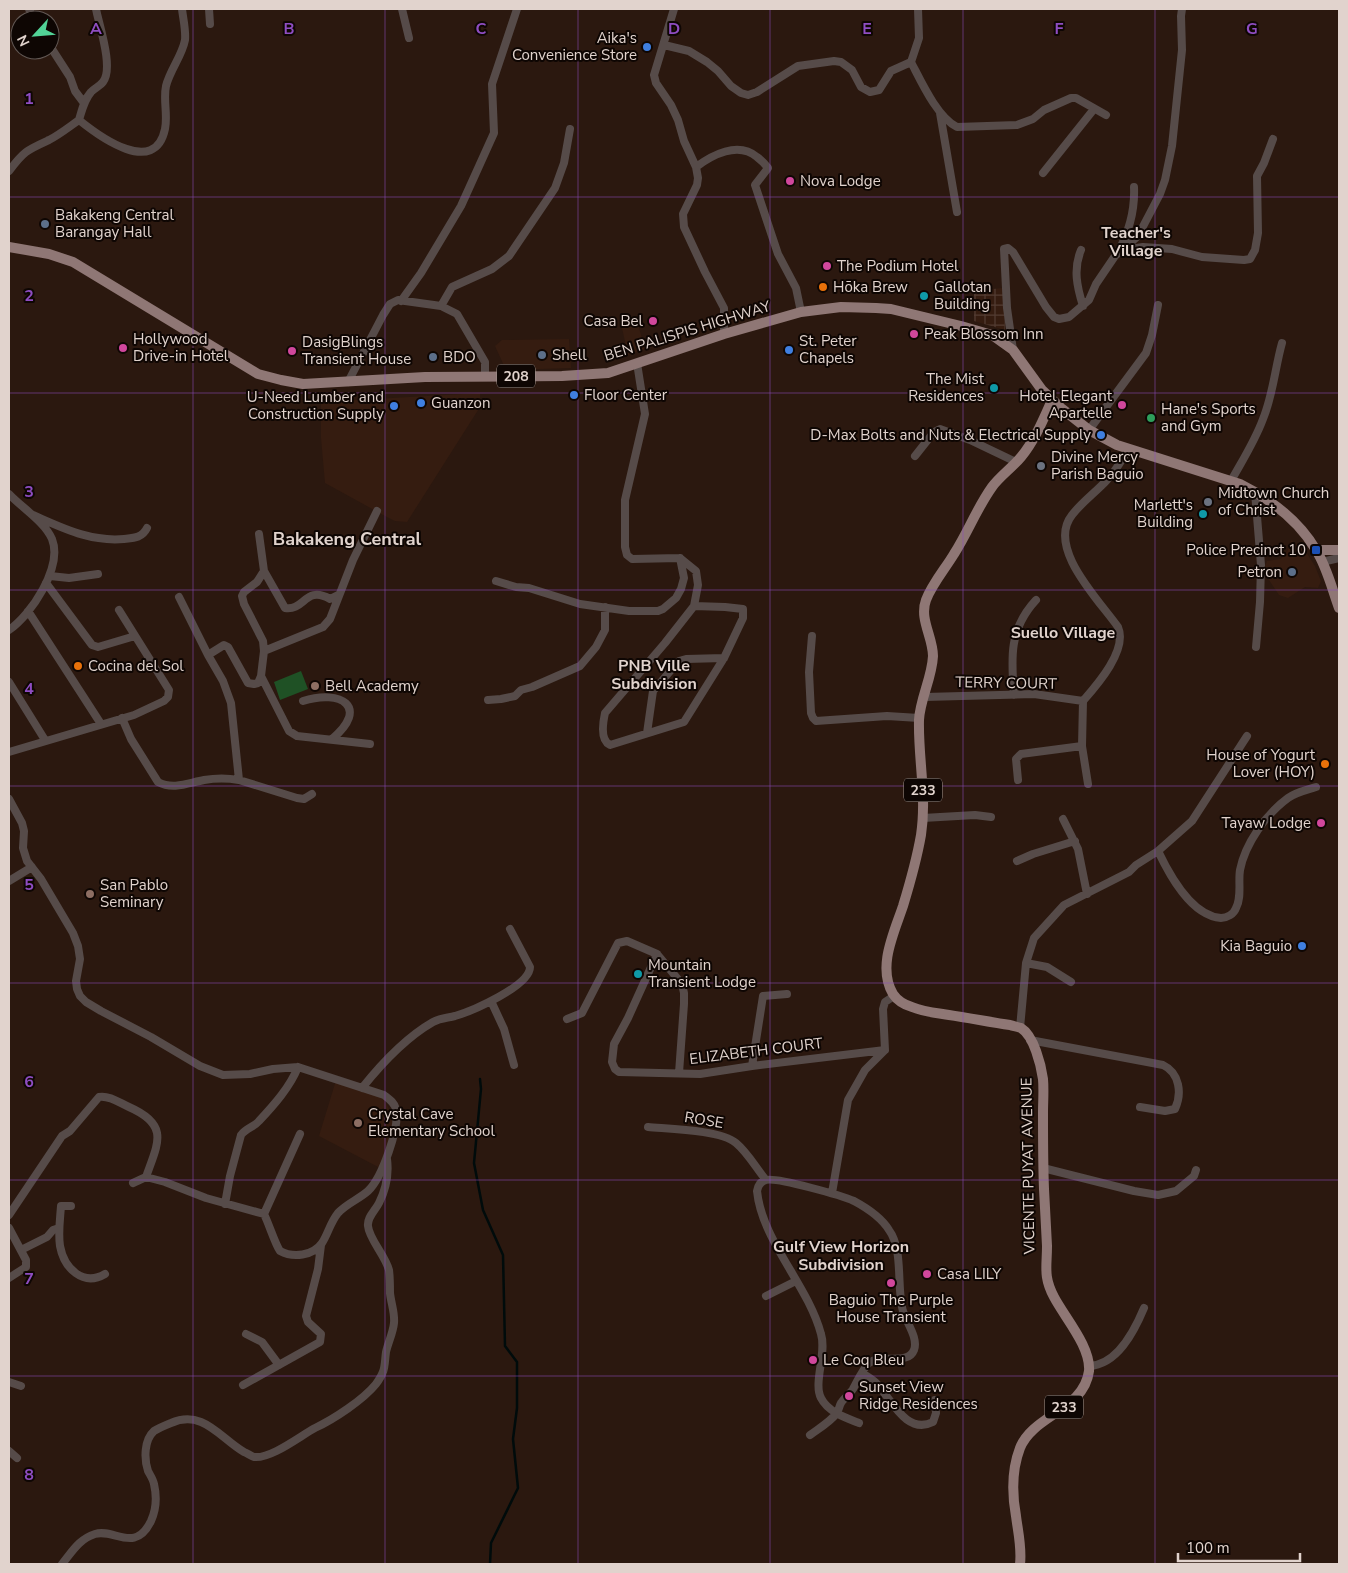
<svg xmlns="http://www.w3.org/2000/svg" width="1348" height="1573" font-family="'Nunito Sans',sans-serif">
  <defs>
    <pattern id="industrial-grid" width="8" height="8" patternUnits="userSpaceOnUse" patternTransform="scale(1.25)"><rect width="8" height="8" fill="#351c10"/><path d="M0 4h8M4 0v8" fill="none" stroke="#523c32"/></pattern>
  </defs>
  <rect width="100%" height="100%" fill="#2b180f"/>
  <!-- built -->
  <path fill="#351c10" d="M637 321 645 349 628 355 622 328Z
    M569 339 571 368 506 370 495 346 502 340Z
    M480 393V407L407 522 395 521 385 516 325 483 321 438V402Z
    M1291 540 1306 552 1315 566 1321 581 1318 588 1305 587 1288 598 1279 595 1263 571 1267 561 1281 559 1288 550Z
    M337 1077 382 1095 393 1117 392 1128 380 1168 319 1136Z"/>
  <!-- industrial -->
  <path fill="url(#industrial-grid)" d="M1003 288 1005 330 974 321V291Z"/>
  <!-- green -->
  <path fill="#1f5125" d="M301 671 308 689 280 700 274 682Z"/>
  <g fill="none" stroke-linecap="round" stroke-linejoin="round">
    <!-- stream -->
    <path stroke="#000b0b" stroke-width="2.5" d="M480 1079 481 1089 474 1163 483 1210 503 1255 505 1346 517 1362V1408L513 1439 518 1488 491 1543 490 1564"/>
    <!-- minor -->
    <path stroke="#564b49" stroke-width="8" d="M29 9 34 20
      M209 9 210 24
      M402 9 409 38
      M674 9 654 75 656 83 671 105 678 120 684 141 696 167 698 178 697 185 683 214 684 227 705 272 724 308V334
      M664 45 689 51 707 62 718 71 731 86 741 93 748 95 757 92 798 66 834 61 841 62 852 70 861 87 870 92 879 90 891 71 911 62 919 38 918 9
      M50 46 70 77 75 91 84 103
      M911 62C921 81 937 117 957 127L1017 125 1033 119 1044 110 1071 98H1076L1106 115
      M940 113 957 212
      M79 120C100 137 155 177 165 129 168 115 163 100 166 86 170 70 182 56 185 40 186 30 183 18 182 9
      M79 120C82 110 84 100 91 92 95 88 100 86 103 82 114 68 99 25 96 9
      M696 167C712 155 738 141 757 157 761 160 765 164 768 168L755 185 778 254 796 288 801 312
      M9 171C24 151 27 150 49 140 59 135 69 127 79 120
      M1043 173 1094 109
      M1081 250C1073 269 1077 287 1083 306
      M1124 250 1143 247 1172 249 1202 257 1244 260 1250 259 1255 250 1258 233 1257 176 1264 163 1273 139
      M1118 252C1129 232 1135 210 1134 187
      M401 301 421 273 461 206 494 133 492 84 517 9
      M441 306 452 287 492 269 509 256 555 188 564 163 570 129
      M1013 350 1007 308 1004 249 1008 248 1013 252 1046 307 1054 317 1059 319 1069 317 1089 300 1096 284 1115 256 1138 236 1160 194 1165 180 1172 146 1182 50 1181 16 1182 9
      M637 363 645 414 625 500V547L627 555 632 559 680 558 696 571 698 585 694 606 665 643 605 713C603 722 600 740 610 745L684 722 724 658 743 618V609L725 607 694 606
      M348 382 383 315 390 304 398 300 441 306 457 314 485 362V376
      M1089 430 1146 353 1152 335 1158 305
      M915 456 934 432 940 429 970 440 1016 462
      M1231 481C1242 461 1255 441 1263 419 1273 395 1275 368 1282 343
      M1255 492 1261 565 1260 602 1256 647
      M9 494C21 507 45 522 52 539 63 567 31 615 9 630
      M33 515C63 528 90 542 124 539 134 538 142 538 147 528
      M259 534 264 571 285 608C305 611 305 585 330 599L338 595
      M1322 562 1339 558
      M264 571 257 582 244 592 242 596 244 604 263 641 264 651 261 676 289 731 297 736 370 744
      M50 576 69 578 98 574
      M496 581 516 587 529 588 580 604 629 611H658L663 609 676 598 681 589 684 578 680 558
      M46 583 92 645 98 647 135 636
      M179 597 208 655
      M28 611 101 724
      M812 636 809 672 811 713 813 718 816 721 887 716 919 718
      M264 651 323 627 330 619 353 560 377 511
      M9 682 45 740
      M1014 695C1011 658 1009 629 1036 600
      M925 697 1034 694 1083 701
      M488 700 501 699 515 696 521 690 532 687 580 666 596 647 605 630V607
      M303 701C341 689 370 707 332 739
      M1083 701C1097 685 1128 650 1118 627 1100 601 1046 548 1072 515 1082 502 1096 492 1107 480 1116 471 1122 459 1129 449
      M1083 701 1082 746 1088 784
      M122 718 131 739 158 782C173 790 188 783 204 780 216 778 227 778 239 780L231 703 223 681 208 655 224 645 228 647 248 683 254 684 258 683 261 676
      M647 733 653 691 679 661 686 659 724 658
      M9 752 134 715 164 701 168 697 169 690 119 610
      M239 780 297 798 304 799 312 794
      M1018 780 1016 759 1021 754 1082 746
      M9 799 22 823 24 831 23 848 27 861 41 879 73 933 78 946 80 959 76 981 77 989 80 996 86 1002 101 1011 151 1037 200 1066 223 1075 250 1074 273 1069 298 1067 384 1095C389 1099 394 1102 396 1109 400 1127 382 1178 368 1191 359 1199 346 1204 338 1213 330 1223 328 1234 322 1243 313 1256 293 1258 280 1251 275 1244 269 1224 264 1214
      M923 818 975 815 991 817
      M1063 819 1078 849 1087 894
      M1158 851C1169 874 1191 916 1221 918 1227 918 1234 914 1236 908 1242 897 1238 882 1240 870 1245 844 1266 814 1288 798 1296 792 1307 790 1316 787
      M1017 861 1033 854 1075 841
      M9 881 32 867
      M657 954 628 1018 614 1044 612 1062 615 1069 619 1072 700 1074 752 1066 885 1050
      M1026 963 1047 967 1071 982
      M491 1001 504 1029 514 1065
      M567 1019 582 1013 618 943 627 941 657 954 682 984 684 993V1004L679 1073
      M1020 1028 1026 963 1034 938 1064 905 1129 872 1136 865 1158 851 1192 821 1247 736
      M1030 1040 1163 1065C1180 1073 1182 1094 1175 1109L1165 1111 1140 1107
      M752 1066 763 996 787 994
      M362 1088C382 1063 405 1038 433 1022 440 1018 447 1018 455 1016 472 1011 530 986 530 967L510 929
      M648 1127C670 1129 721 1130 736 1143 748 1153 756 1168 766 1180
      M1043 1168 1134 1191 1158 1195 1176 1191 1194 1176 1196 1170
      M146 1177 165 1182 206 1198 264 1214
      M832 1193 848 1100 865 1070 885 1050 883 1009 885 1002 894 996
      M225 1204 230 1176 241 1135C246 1128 254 1127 259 1121 274 1105 290 1087 298 1067
      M71 1206H61C60 1220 58 1233 60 1246 64 1268 83 1287 105 1274
      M264 1214 300 1134
      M9 1215 62 1136 70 1131 99 1097C109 1095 120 1103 129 1107 170 1125 158 1143 146 1177L133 1183
      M9 1228 26 1260V1267L9 1278
      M21 1250 47 1237 53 1230 59 1228
      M766 1296 796 1281
      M246 1334 262 1342 279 1365
      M1089 1366C1117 1365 1134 1332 1144 1308
      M862 1373C868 1377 874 1380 878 1385 892 1401 907 1435 933 1422L936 1413 935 1400
      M9 1382 21 1386
      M243 1385 320 1342 321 1334 308 1322 306 1316 318 1269 321 1245
      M810 1435C818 1429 830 1422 836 1414 839 1411 839 1406 841 1403 844 1398 850 1394 853 1389 858 1380 862 1370 869 1363 881 1353 908 1366 914 1350 919 1337 904 1320 902 1307 897 1284 903 1249 889 1230 881 1217 867 1208 854 1201 843 1196 777 1177 766 1180 761 1181 758 1186 757 1191 762 1241 808 1285 821 1334 827 1353 813 1383 821 1398 828 1412 846 1418 859 1423
      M9 1451 17 1458
      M62 1564C72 1552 79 1539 95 1534 114 1528 135 1554 151 1521 156 1510 157 1497 154 1484 153 1479 150 1475 148 1471 144 1459 144 1440 154 1431 159 1428 166 1425 171 1423 203 1409 220 1438 244 1452 247 1453 251 1456 254 1457 271 1459 300 1436 315 1428 334 1419 363 1400 376 1384 386 1370 384 1367 386 1352 388 1343 393 1333 394 1323 395 1313 391 1303 390 1293 390 1286 390 1278 389 1270 385 1255 369 1239 368 1226 367 1217 375 1211 379 1203 386 1189 389 1174 387 1159"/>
    <!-- major -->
    <path stroke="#8f7775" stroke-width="10" d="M9 247 49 254 73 262 258 374 281 380 303 384 425 377 562 376 608 373 724 334 801 312 841 307 876 308 891 309 961 326 992 335 1013 350 1042 390 1061 408 1089 430 1117 445 1240 484C1270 499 1299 521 1316 550 1327 567 1332 589 1339 608
      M1316 550H1339
      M1020 1564C1022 1548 1018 1532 1016 1516 1012 1494 1012 1469 1020 1448 1033 1415 1084 1410 1089 1371 1091 1347 1065 1318 1054 1297 1043 1276 1047 1267 1047 1246 1046 1227 1045 1208 1044 1189 1043 1164 1043 1139 1043 1113 1043 1102 1044 1090 1043 1079 1041 1065 1034 1036 1021 1028 1018 1027 1013 1026 1010 1025 990 1022 969 1018 949 1015 937 1013 924 1012 912 1007 905 1005 897 1000 893 994 877 967 894 933 903 906 910 883 917 858 921 835 927 796 918 758 919 720 920 699 932 678 933 656 933 637 919 619 926 600 932 584 945 569 954 554 968 532 977 508 992 487 1000 476 1012 468 1021 457 1035 440 1043 420 1052 400"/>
  </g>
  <!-- grid -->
  <path fill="none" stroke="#8f4dc2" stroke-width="1" stroke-opacity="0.55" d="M193 9V1564M385 9V1564M578 9V1564M770 9V1564M963 9V1564M1155 9V1564M9 197H1339M9 393H1339M9 590H1339M9 786H1339M9 983H1339M9 1180H1339M9 1376H1339"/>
  <!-- markers -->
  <g fill="#3f7fe0" stroke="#0e0603" stroke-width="2">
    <circle cx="647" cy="47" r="5"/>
    <circle cx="789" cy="350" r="5"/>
    <circle cx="574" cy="395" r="5"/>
    <circle cx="421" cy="403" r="5"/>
    <circle cx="394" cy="406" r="5"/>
    <circle cx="1101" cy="435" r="5"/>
    <circle cx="1302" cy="946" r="5"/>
  </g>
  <g fill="#d1479c" stroke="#0e0603" stroke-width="2">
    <circle cx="790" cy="181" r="5"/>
    <circle cx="827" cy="266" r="5"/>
    <circle cx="653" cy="321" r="5"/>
    <circle cx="914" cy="334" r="5"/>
    <circle cx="123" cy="348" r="5"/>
    <circle cx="292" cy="351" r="5"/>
    <circle cx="1122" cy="405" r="5"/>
    <circle cx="1321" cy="823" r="5"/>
    <circle cx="927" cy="1274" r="5"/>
    <circle cx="891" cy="1283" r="5"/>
    <circle cx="813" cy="1360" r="5"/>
    <circle cx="849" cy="1396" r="5"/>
  </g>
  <g fill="#5c6f8a" stroke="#0e0603" stroke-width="2">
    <circle cx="45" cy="224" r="5"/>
    <circle cx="542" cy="355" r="5"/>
    <circle cx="433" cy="357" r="5"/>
    <circle cx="1292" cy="572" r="5"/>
  </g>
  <g fill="#e8710a" stroke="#0e0603" stroke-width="2">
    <circle cx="823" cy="287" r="5"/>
    <circle cx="78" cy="666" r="5"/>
    <circle cx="1325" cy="764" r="5"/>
  </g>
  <g fill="#0f9aa8" stroke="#0e0603" stroke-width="2">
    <circle cx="924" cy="296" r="5"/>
    <circle cx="994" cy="388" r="5"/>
    <circle cx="1203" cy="514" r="5"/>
    <circle cx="638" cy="974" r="5"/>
  </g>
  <circle fill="#2e9e5b" stroke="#0e0603" stroke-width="2" cx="1151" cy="418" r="5"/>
  <g fill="#6b7280" stroke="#0e0603" stroke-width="2">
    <circle cx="1041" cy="466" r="5"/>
    <circle cx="1208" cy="502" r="5"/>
  </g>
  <rect fill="#1a4fb4" stroke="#0e0603" stroke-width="2" x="1311" y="545" width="10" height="10" rx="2.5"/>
  <g fill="#8d6e63" stroke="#0e0603" stroke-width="2">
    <circle cx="315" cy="686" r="5"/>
    <circle cx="90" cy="894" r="5"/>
    <circle cx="358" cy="1123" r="5"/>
  </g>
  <g text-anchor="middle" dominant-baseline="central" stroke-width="4" stroke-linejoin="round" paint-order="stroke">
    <!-- shield labels -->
    <g fill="#0e0603" stroke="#a29690" stroke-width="1">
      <rect x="497" y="364.5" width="38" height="23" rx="4"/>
      <rect x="904" y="778.5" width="38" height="23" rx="4"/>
      <rect x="1045" y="1395.5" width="38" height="23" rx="4"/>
    </g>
    <g font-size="14" font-weight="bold" fill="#e1d3cd">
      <text x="516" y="376">208</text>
      <text x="923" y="790">233</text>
      <text x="1064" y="1407">233</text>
    </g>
    <!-- poi labels -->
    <g font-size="15" fill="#e1d3cd" stroke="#0e0603" text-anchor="start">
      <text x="637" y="38" text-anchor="end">Aika's<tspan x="637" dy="17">Convenience Store</tspan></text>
      <text x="800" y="181">Nova Lodge</text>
      <text x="55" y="215">Bakakeng Central<tspan x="55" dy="17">Barangay Hall</tspan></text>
      <text x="837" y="266">The Podium Hotel</text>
      <text x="833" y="287">Hōka Brew</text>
      <text x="934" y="287">Gallotan<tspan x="934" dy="17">Building</tspan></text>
      <text x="643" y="321" text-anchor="end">Casa Bel</text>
      <text x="924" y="334">Peak Blossom Inn</text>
      <text x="133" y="339">Hollywood<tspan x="133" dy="17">Drive-in Hotel</tspan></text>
      <text x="799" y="341">St. Peter<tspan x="799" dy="17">Chapels</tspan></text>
      <text x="302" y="342">DasigBlings<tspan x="302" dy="17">Transient House</tspan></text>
      <text x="552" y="355">Shell</text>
      <text x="443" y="357">BDO</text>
      <text x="984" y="379" text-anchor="end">The Mist<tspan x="984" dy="17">Residences</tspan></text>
      <text x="584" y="395">Floor Center</text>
      <text x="1112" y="396" text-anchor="end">Hotel Elegant<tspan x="1112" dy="17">Apartelle</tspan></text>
      <text x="384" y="397" text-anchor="end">U-Need Lumber and<tspan x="384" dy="17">Construction Supply</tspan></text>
      <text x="431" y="403">Guanzon</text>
      <text x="1161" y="409">Hane's Sports<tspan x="1161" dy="17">and Gym</tspan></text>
      <text x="1091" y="435" text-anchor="end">D-Max Bolts and Nuts &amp; Electrical Supply</text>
      <text x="1051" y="457">Divine Mercy<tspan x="1051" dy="17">Parish Baguio</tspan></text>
      <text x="1218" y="493">Midtown Church<tspan x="1218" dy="17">of Christ</tspan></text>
      <text x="1193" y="505" text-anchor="end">Marlett's<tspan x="1193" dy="17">Building</tspan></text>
      <text x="1306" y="550" text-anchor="end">Police Precinct 10</text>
      <text x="1282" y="572" text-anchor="end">Petron</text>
      <text x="88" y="666">Cocina del Sol</text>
      <text x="325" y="686">Bell Academy</text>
      <text x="1315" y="755" text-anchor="end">House of Yogurt<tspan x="1315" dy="17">Lover (HOY)</tspan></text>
      <text x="1311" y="823" text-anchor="end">Tayaw Lodge</text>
      <text x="100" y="885">San Pablo<tspan x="100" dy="17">Seminary</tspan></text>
      <text x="1292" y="946" text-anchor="end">Kia Baguio</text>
      <text x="648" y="965">Mountain<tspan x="648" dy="17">Transient Lodge</tspan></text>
      <text x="368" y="1114">Crystal Cave<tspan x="368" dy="17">Elementary School</tspan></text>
      <text x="937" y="1274">Casa LILY</text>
      <text x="891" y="1300" text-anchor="middle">Baguio The Purple<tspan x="891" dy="17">House Transient</tspan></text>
      <text x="823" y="1360">Le Coq Bleu</text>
      <text x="859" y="1387">Sunset View<tspan x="859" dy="17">Ridge Residences</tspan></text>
    </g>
    <!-- street labels -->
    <g font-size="15" fill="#e1d3cd" stroke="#0e0603">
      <text transform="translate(687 331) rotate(-17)">BEN PALISPIS HIGHWAY</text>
      <text transform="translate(1006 683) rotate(1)">TERRY COURT</text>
      <text transform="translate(756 1051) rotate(-7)">ELIZABETH COURT</text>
      <text transform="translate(704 1120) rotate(9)">ROSE</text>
      <text transform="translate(1028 1166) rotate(-91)">VICENTE PUYAT AVENUE</text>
    </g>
    <!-- neighbourhood labels -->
    <g font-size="16" font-weight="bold" fill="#e1d3cd" stroke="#0e0603">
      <text x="1136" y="233">Teacher's<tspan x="1136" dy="18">Village</tspan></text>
      <text x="1063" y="633">Suello Village</text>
      <text x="654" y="666">PNB Ville<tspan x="654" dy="18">Subdivision</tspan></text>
      <text x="841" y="1247">Gulf View Horizon<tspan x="841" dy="18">Subdivision</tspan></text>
    </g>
    <!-- quarter labels -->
    <g font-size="18" font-weight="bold" fill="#e1d3cd" stroke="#0e0603">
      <text x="347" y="539">Bakakeng Central</text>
    </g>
  </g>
  <g font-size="16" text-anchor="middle" font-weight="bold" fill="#8f4dc2" stroke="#0e0603" stroke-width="4" stroke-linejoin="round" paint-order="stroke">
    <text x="96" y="34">A</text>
    <text x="289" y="34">B</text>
    <text x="481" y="34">C</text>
    <text x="674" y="34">D</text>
    <text x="867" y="34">E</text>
    <text x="1059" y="34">F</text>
    <text x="1252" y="34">G</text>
    <text x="29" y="104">1</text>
    <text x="29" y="301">2</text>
    <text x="29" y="497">3</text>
    <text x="29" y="694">4</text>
    <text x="29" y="890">5</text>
    <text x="29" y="1087">6</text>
    <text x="29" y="1284">7</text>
    <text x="29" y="1480">8</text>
  </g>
  <!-- border -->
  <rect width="1348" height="1573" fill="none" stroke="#e1d3cd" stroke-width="20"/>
  <!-- north arrow -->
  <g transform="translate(35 35) rotate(244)"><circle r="24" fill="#0e0603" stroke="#625854"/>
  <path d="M0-4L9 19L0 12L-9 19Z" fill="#52d397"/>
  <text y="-8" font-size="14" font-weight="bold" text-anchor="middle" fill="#e1d3cd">N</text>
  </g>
  <!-- scale -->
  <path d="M1178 1553v8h122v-8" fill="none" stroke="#e1d3cd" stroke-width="2.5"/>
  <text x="1186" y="1553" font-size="15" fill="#e1d3cd" stroke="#0e0603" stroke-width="4" paint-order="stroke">100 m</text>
</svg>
